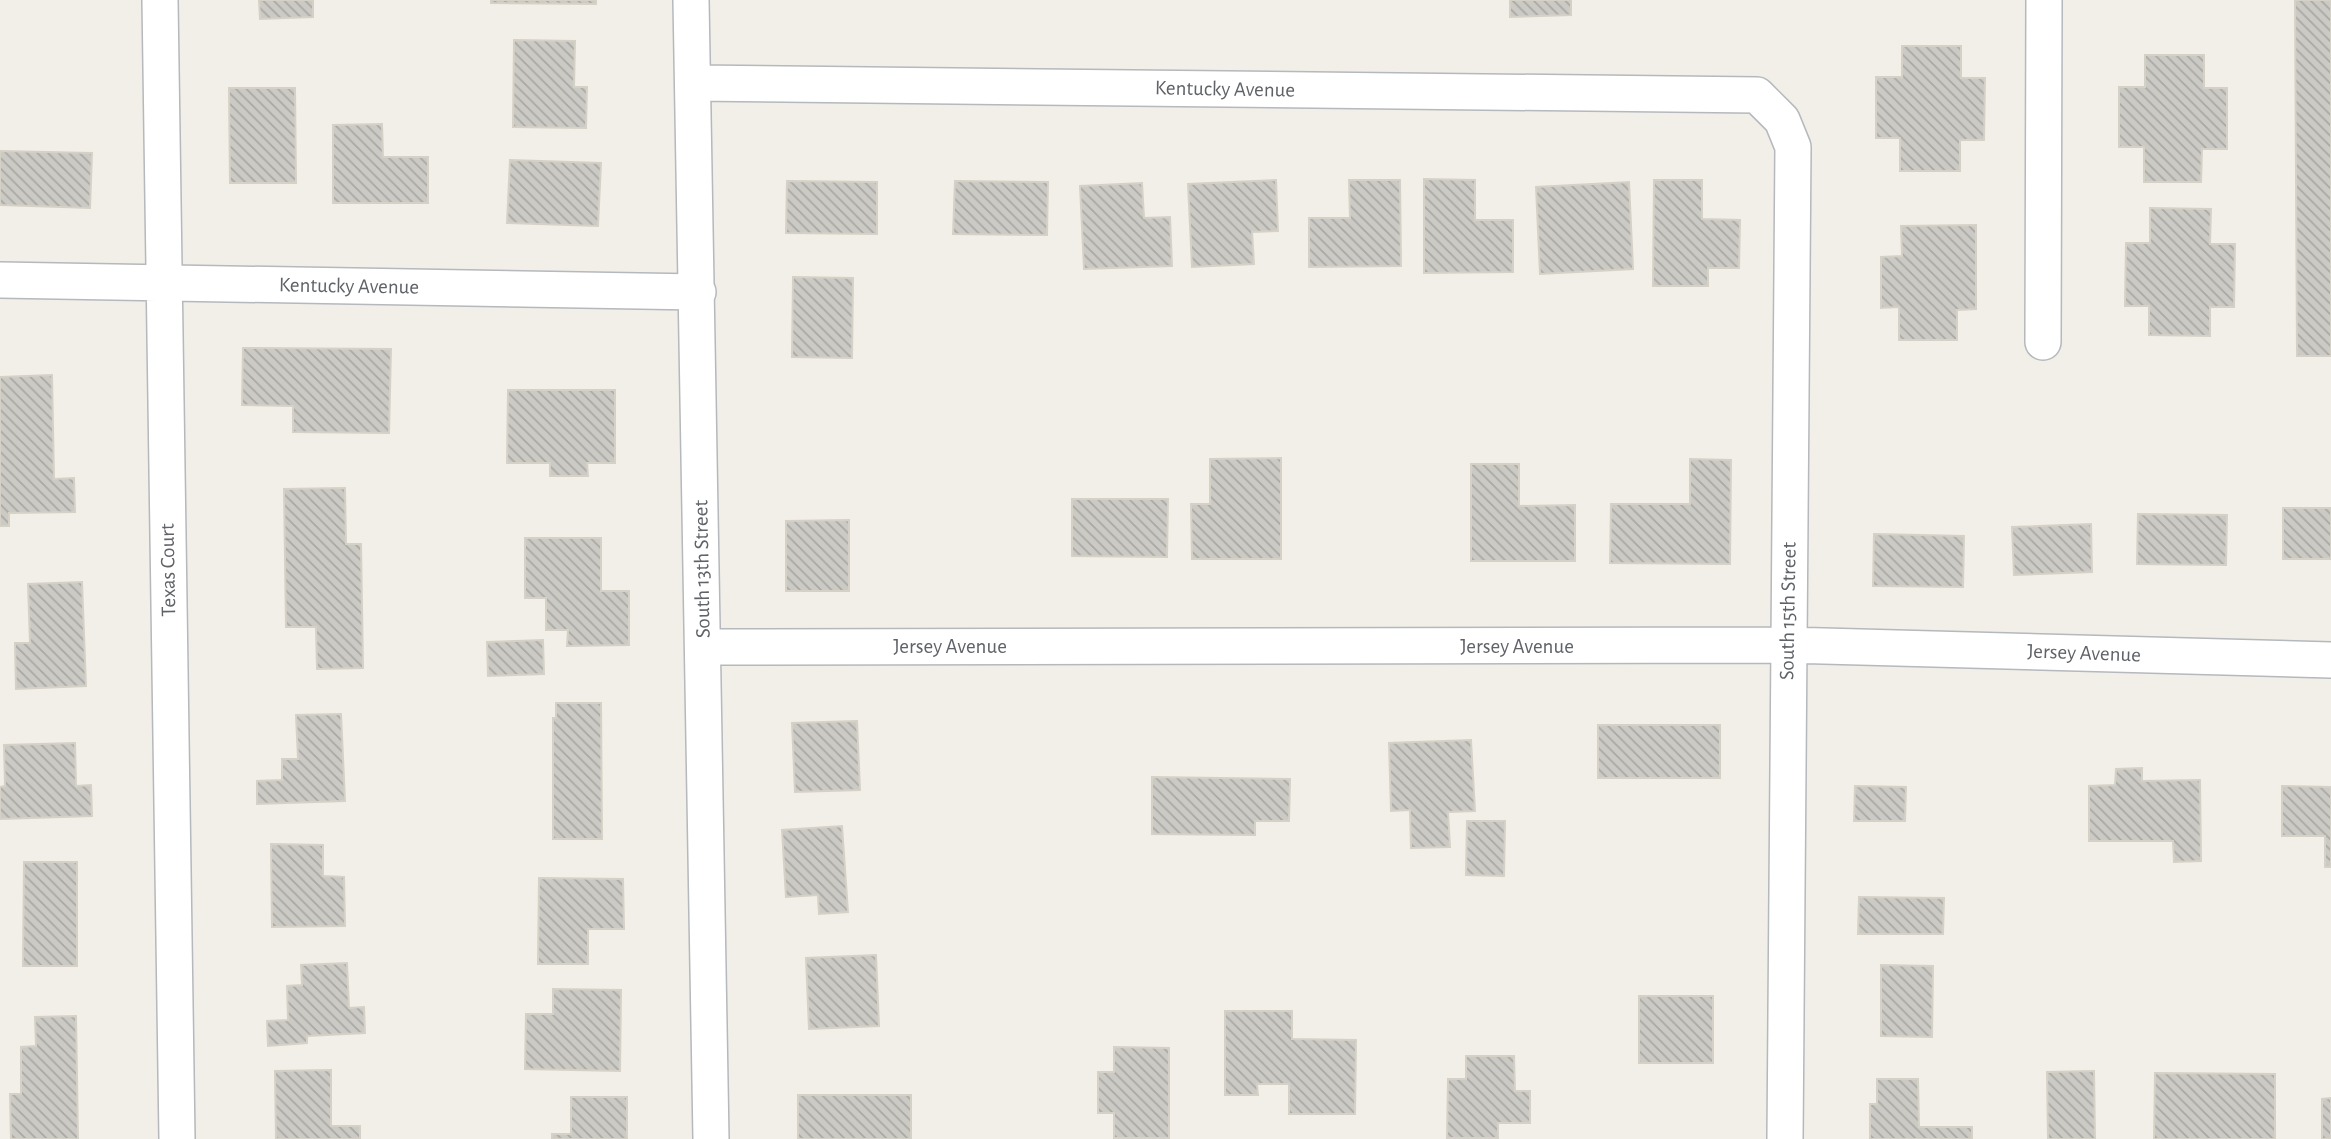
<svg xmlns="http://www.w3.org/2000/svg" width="2331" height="1139" font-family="'Alegreya Sans',sans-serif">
  <defs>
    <pattern id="building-back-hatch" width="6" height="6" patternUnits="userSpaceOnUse" patternTransform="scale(1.75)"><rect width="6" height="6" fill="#cccac5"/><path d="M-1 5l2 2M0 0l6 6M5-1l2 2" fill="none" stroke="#a9a8a4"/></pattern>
  </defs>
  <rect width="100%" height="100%" fill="#f1efe8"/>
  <!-- building -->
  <path fill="url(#building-back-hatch)" stroke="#d6d1c6" stroke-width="2" d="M259 0H313V17L260 19Z
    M491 0H596V4L491 3Z
    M1510 0H1571V15L1510 17Z
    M2295 0H2331V356H2297Z
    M514 40 575 41 574 87H587L586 128 513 127Z
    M1902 46H1961V78H1985L1984 140H1960V171H1900V138H1876V77H1902Z
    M2145 55H2204V88H2227V149H2202L2201 182H2144V147H2119V87H2145Z
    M229 88H295L296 183H230Z
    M382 124 383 157H428V203H333V125Z
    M0 151 92 153 90 208 0 205Z
    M510 160 601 163 598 226 507 223Z
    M1424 179 1475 180V220H1513V272L1424 273Z
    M1276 180 1278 231 1252 232 1254 264 1192 267 1188 184Z
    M1349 180H1400L1401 266 1309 267V218H1350Z
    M1654 180H1702V219L1740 220 1739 268H1708V286H1653Z
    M787 181 877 182V234L786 233Z
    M955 181 1048 182 1047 235 953 234Z
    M1629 182 1633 269 1540 274 1536 187Z
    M1142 183 1144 218 1170 217 1172 266 1084 269 1080 186Z
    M2150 208 2211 209 2210 244H2235L2234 307H2210V336L2149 335V306H2125L2126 243H2150Z
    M1976 225V309L1957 310V340H1899V307L1881 308V257L1902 256 1901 226Z
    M793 277 853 278 852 358 792 357Z
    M243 348 391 349 389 433 293 432V406L242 405Z
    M52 375 54 479 74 478 75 512 9 513V526H0V377Z
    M508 390H615V463H587L588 476H550V463H507Z
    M1281 458V559H1192L1191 504H1210V459Z
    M1690 459 1731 460 1730 564 1610 563 1611 504H1690Z
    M1471 464H1519V506L1575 505V561H1471Z
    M345 488 346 544H361L363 668 317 669 316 627H286L284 489Z
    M1072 499H1168L1167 557 1072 556Z
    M2283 508H2331V559H2283Z
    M2138 514 2227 515 2226 565 2137 564Z
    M849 520V591H786V521Z
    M2091 524 2092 572 2014 575 2012 527Z
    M1874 534 1964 536 1963 587 1873 586Z
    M525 538H601V591H629V645L567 646 568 630H546V598H525Z
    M82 582 86 686 16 689 15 643H30L28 584Z
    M543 640 544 674 488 676 487 642Z
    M556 703H601L602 839H553V718H556Z
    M341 714 345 801 257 804V781L282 780V759H298L296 715Z
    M857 721 860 790 795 792 792 723Z
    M1598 725H1720V778H1598Z
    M1471 740 1475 811 1448 812 1450 847 1411 848 1410 810 1391 811 1389 743Z
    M75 743 76 786 91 785 92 816 0 819V787L5 786 4 745Z
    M2142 768V781L2200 780 2201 861 2174 862 2173 841H2089V786L2115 785 2116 769Z
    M1152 777 1290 779 1289 821H1255V835L1152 834Z
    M1855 786 1906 787 1905 821H1854Z
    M2282 786 2331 787V867H2325V836H2282Z
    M1467 821H1505L1504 876 1466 875Z
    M842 826 848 912 819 914 818 895 786 897 782 830Z
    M271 844 323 845V876L344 877 345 926 272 927Z
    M24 862H77V966H23Z
    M539 878 623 879 624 929H588V964H538Z
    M1859 897 1944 898 1943 934H1858Z
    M876 955 879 1026 809 1029 806 958Z
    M347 963 349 1008 364 1007 365 1033 307 1036V1043L268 1046 267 1021 288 1020 287 986 302 985 301 965Z
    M1881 965 1933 966 1932 1037 1881 1036Z
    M553 989 621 990 620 1071 525 1069 526 1014H553Z
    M1639 996H1713V1063H1639Z
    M1225 1011H1292V1039L1356 1040 1355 1114H1289V1084H1257L1258 1095H1225Z
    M76 1016 78 1139H11L10 1094H21V1047L36 1046 35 1017Z
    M1114 1047 1169 1048V1138H1114V1113H1098V1072H1114Z
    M1466 1056H1514L1515 1091H1530V1123H1498V1138H1447L1448 1079H1466Z
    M331 1070V1126H360V1139H276L275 1071Z
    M2094 1071 2095 1139H2048L2047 1072Z
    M2155 1073 2275 1074V1139H2154Z
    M1877 1079H1918L1919 1127H1972V1139H1870V1104H1877Z
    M798 1095H911V1139H798Z
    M571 1097H627V1139H552V1134H571Z
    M2331 1098V1139H2322V1099Z"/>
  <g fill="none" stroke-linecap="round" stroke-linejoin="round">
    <!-- minor casing -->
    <g stroke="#b5b8bc" stroke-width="38">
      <path id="minor" d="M160 0 177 1139
        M691 0 711 1139
        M693 83 1757 95 1782 120 1793 147 1785 1139
        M0 280 698 292
        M2043 342 2044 0
        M704 647 1787 645 2331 660"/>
    </g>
    <!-- minor -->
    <use href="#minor" stroke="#fff" stroke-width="35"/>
  </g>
  <g text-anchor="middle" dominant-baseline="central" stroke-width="6" stroke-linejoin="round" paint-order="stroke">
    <!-- street labels -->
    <g font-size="21" fill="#5f6368" stroke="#fff">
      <text transform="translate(1225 89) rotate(1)">Kentucky Avenue</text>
      <text transform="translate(349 286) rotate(1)">Kentucky Avenue</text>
      <text transform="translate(702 569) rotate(-91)">South 13th Street</text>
      <text transform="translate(168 570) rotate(-91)">Texas Court</text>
      <text transform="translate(1788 611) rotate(-89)">South 15th Street</text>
      <text x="950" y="646">Jersey Avenue</text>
      <text x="1517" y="646">Jersey Avenue</text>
      <text transform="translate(2084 653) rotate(2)">Jersey Avenue</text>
    </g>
  </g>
</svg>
